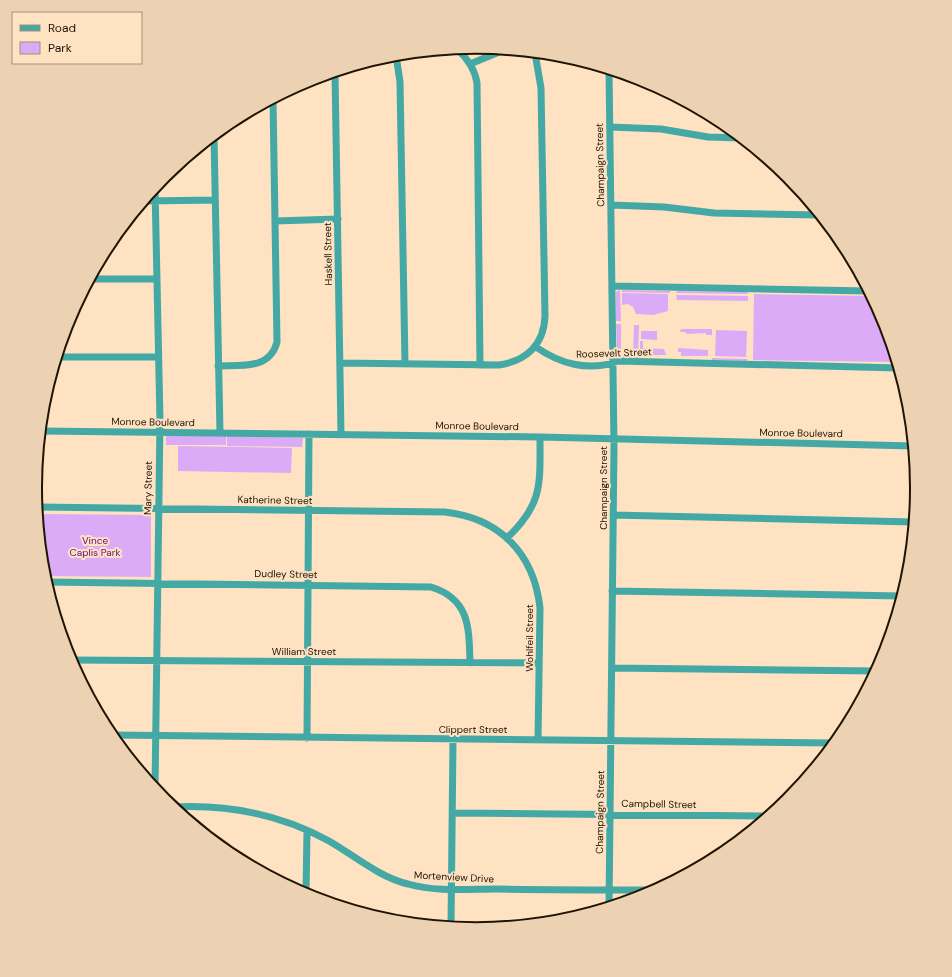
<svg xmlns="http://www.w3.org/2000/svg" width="952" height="977" font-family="'DM Sans',sans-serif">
  <rect width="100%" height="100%" fill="#fee2c1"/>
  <!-- green -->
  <path fill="#dbabf7" d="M620 290 621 321H616V292Z
    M622 290 670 291V293L622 292Z
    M677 291 747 292 748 294 676 293Z
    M622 293 668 294V311L653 315 636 314 633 307 628 304 622 305Z
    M754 294 871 296 884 320 896 362 753 360Z
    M676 295 748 296V301L677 300Z
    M616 324H621V354H617Z
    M634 325H639L638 355 636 356 638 358H623V356H633Z
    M681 329H712V335H706V333L687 334 685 332H680Z
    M716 330 747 331 746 357 715 356Z
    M641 331H657V340L641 339Z
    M640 341H643V348L664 349 666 355H640Z
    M678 348 708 350V356H681V352H678Z
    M712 358 747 359V361L712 360Z
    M166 436H226V445H166Z
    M227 436 303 438 302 447 227 446Z
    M178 446 292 448 291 473 178 471Z
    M38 514 151 515V577L44 576Z"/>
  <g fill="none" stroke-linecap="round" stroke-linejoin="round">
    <!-- minor -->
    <path stroke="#44a8a5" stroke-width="7" d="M457 49C468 59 475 69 477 83L480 365
      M396 55 400 82 405 364
      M470 64 504 50
      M335 73 341 434
      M610 127 661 129 708 137 740 138
      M214 136 220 433
      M155 188 160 421 155 789
      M145 201 215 200
      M611 205 664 207 714 213 819 215
      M275 221 338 219
      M90 279H156
      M612 286 868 291
      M536 347C560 364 589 372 618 361L898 368
      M57 357H158
      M340 363 499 365C526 361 544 345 545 316L541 88 535 53
      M218 366C241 365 270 370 277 342L273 100
      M41 431 540 437 913 446
      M916 502V477
      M37 507 445 512C499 518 534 553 540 608L538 739
      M613 515 914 522
      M507 538C543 504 540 484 540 437
      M46 582 431 587C470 599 469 628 470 663
      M612 591 902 596
      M70 660 539 663
      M612 668 876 671
      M111 735 835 743
      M307 738 309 434
      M172 807C228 804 280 814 329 841 355 856 379 877 408 884 436 892 467 889 496 889 549 890 602 890 656 890
      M453 813 769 816
      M306 895 307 831
      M609 907 614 446 609 70
      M451 927 453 739"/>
  </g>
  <g text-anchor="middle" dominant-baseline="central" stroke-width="4" stroke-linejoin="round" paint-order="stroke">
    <!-- street labels -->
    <g font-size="10" fill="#201405" stroke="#fee2c1">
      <text transform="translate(600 165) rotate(-91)">Champaign Street</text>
      <text transform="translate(328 254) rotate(-91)">Haskell Street</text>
      <text transform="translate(614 353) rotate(-2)">Roosevelt Street</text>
      <text transform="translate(153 422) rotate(1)">Monroe Boulevard</text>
      <text transform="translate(477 426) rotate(1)">Monroe Boulevard</text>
      <text transform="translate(801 433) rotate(1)">Monroe Boulevard</text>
      <text transform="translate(148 488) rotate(-89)">Mary Street</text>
      <text transform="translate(603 488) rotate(-90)">Champaign Street</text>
      <text transform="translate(275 500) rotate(1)">Katherine Street</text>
      <text transform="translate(286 574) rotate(1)">Dudley Street</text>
      <text transform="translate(529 638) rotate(-90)">Wohlfeil Street</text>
      <text x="304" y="651">William Street</text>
      <text x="473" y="729">Clippert Street</text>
      <text transform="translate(659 804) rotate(1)">Campbell Street</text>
      <text transform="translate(600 812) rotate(-89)">Champaign Street</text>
      <text transform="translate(454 877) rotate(3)">Mortenview Drive</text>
    </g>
    <!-- park labels -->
    <g font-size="10" fill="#5f0d81" stroke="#fee2c1">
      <text x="95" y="540">Vince<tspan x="95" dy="12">Caplis Park</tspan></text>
    </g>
  </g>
  <!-- crop -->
  <path d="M0 0H952V977H0ZM42 488a434 434 0 1 1 868 0a434 434 0 1 1-868 0Z" fill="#ecd2b2" fill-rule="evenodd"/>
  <path fill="none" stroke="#201405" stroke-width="2" d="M42 488a434 434 0 1 1 868 0a434 434 0 1 1-868 0Z"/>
  <!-- legend -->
  <rect x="12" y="12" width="130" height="52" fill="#fee2c1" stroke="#a59076"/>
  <rect x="20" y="25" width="20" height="6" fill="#44a8a5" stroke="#a59076"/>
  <text x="48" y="32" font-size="12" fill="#201405">Road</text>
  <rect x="20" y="42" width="20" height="12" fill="#dbabf7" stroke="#a59076"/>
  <text x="48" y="52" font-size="12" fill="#201405">Park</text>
</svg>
